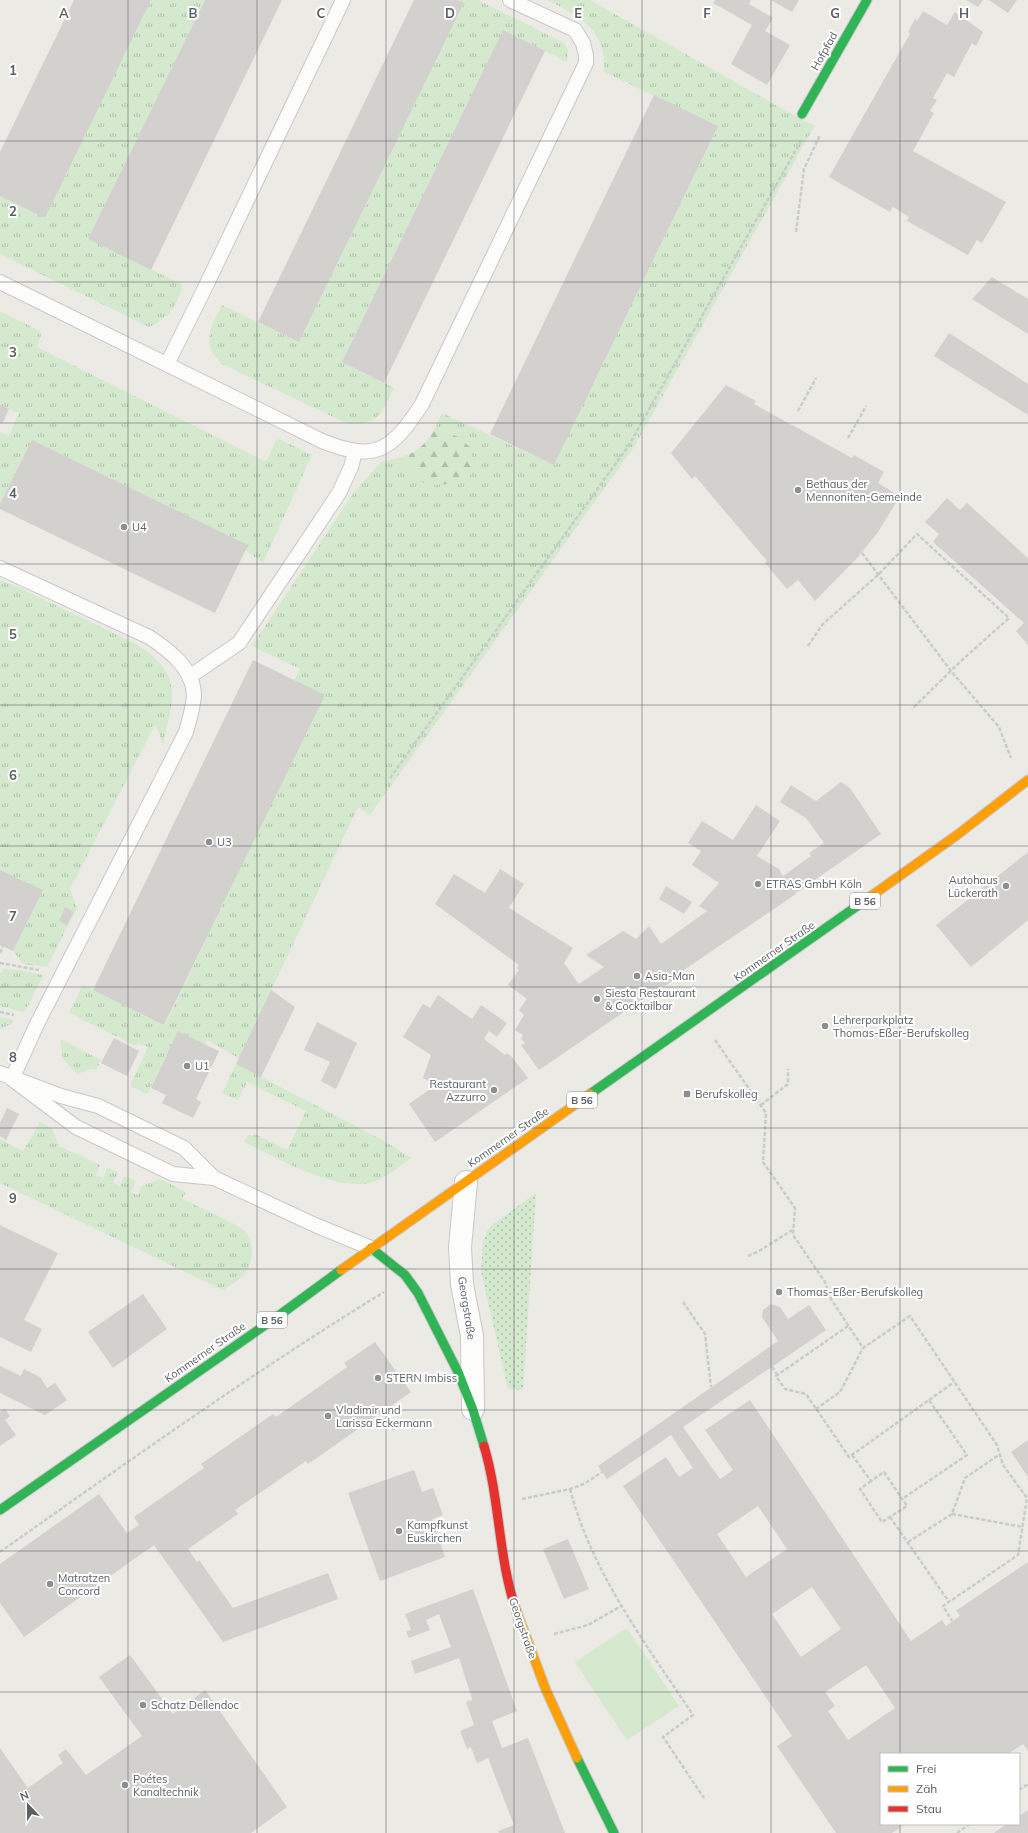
<svg xmlns="http://www.w3.org/2000/svg" width="1028" height="1833" font-family="Mulish,sans-serif">
  <defs>
    <pattern id="grass-tufts" width="24" height="20" patternUnits="userSpaceOnUse"><rect width="24" height="20" fill="#d4e9ce"/><path d="M3 7l-1-3M5 7V3M7 7l1-3M15 17l-1-3M17 17v-4M19 17l1-3" fill="none" stroke="#afc0ab"/></pattern>
    <pattern id="forest-firs" width="22" height="20" patternUnits="userSpaceOnUse"><rect width="22" height="20" fill="#d4e9ce"/><path d="M5 1l3.5 6h-7zM16 11l3.5 6h-7z" fill="#afc0ab"/></pattern>
    <pattern id="park-dots" width="8" height="8" patternUnits="userSpaceOnUse"><rect width="8" height="8" fill="#d4e9ce"/><path d="M2 2h.1M6 6h.1" fill="none" stroke="#afc0ab" stroke-width="1.8" stroke-linecap="round"/></pattern>
  </defs>
  <rect width="100%" height="100%" fill="#eceae5"/>
  <!-- grass -->
  <path fill="url(#grass-tufts)" d="M151 0H205L88 239 183 285C178 305 168 319 149 327L0 254V196L45 218Z
    M457 0H478L564 43 568 50 567 62 503 30 342 362 394 388C382 413 379 425 348 424L222 364C200 343 211 327 222 305L299 342 464 4Z
    M547 0H590L804 121 815 125 634 447 370 815 358 807 239 1058 207 1040 205 1044 178 1032 147 1094 130 1086 148 1047 138 1043 136 1046 69 1013 83 985 165 1025 324 695 294 680 300 669 252 646 354 492 381 462 402 457 420 480 458 437 436 426 442 413 554 465 718 126 604 72C607 30 580 16 547 0Z
    M0 311 40 331 41 336 37 347 266 462 277 438 312 455 263 563 245 550 248 545 32 440 0 504V432L9 436 19 413 0 405Z
    M0 580 18 587 136 644C183 673 174 697 163 744L155 725 70 889 77 908 47 967 23 964 13 951 43 890 0 870Z
    M3 969 20 970 42 975V978L26 1010 23 1012 0 1006V974Z
    M0 1017 12 1019 13 1023 0 1029Z
    M60 1039 101 1060 96 1070 91 1069 77 1074 63 1059Z
    M236 1064 386 1142 411 1158C399 1167 387 1177 373 1182 339 1194 275 1157 244 1142L248 1135H257L287 1150 306 1111 247 1082 238 1100 222 1093Z
    M40 1122 52 1129 59 1146 100 1165 96 1175 103 1178 107 1168 118 1172 113 1183 120 1186 124 1176 136 1181 131 1192 138 1195 142 1186 160 1179 186 1192 182 1199C194 1205 239 1224 246 1232 255 1244 253 1265 243 1276 237 1281 229 1286 223 1290L0 1183V1139L23 1151Z"/>
  <!-- forest -->
  <path fill="url(#forest-firs)" d="M436 426 458 437 471 448 473 463 470 477 454 483 428 486 420 480 402 457C418 453 429 440 436 426Z"/>
  <!-- park -->
  <path fill="url(#park-dots)" d="M536 1193 523 1390 508 1389 481 1271 483 1242 487 1231 492 1225Z"/>
  <!-- pitch -->
  <path fill="#d4e9ce" d="M627 1628 679 1706 627 1740 575 1662Z"/>
  <!-- building -->
  <path fill="#d2d1ce" fill-rule="evenodd" d="M74 0H151L45 218 0 196V152Z
    M205 0H282L151 270 88 239Z
    M414 0H457L464 3 299 342 258 322Z
    M715 0H751L749 4 773 18 765 31 790 45 767 85 731 64 752 25 713 3Z
    M771 0H799L792 12Z
    M966 0H983L978 7Z
    M989 0H1017L1008 13Z
    M923 11 947 25 955 12 983 32 976 46 972 43 954 77 947 73 933 98 937 100 930 111 934 113 913 151 1006 202 982 243 977 240 968 255 907 221 909 217 893 207 890 212 829 177 903 46 910 34 908 32 915 19 917 21Z
    M503 30 545 51 384 383 342 362Z
    M654 95 718 126 554 465 490 434Z
    M992 277 1028 299V334L972 299Z
    M949 333 1028 384V415L934 356Z
    M726 385 756 401 754 404 852 458 854 455 884 472 878 483 900 496 878 532 858 557 815 601 798 580 787 589 765 563 767 561 695 476 692 479 671 453Z
    M0 405 9 409 2 424 0 423Z
    M32 440 248 545 215 613 0 509V504Z
    M947 498 960 510 967 503 1028 558V645L1016 631 1024 623 933 542 939 534 925 522Z
    M253 660 325 695 164 1025 93 990Z
    M841 782 850 788 881 834 796 893 791 886 796 894 672 978V981L665 986H662L539 1070 521 1045 525 1043 521 1039 523 1035 515 1030 524 1015 519 1010 527 999 508 985 519 970 517 968 519 965 435 904 454 874 485 893 500 869 524 884 509 908 573 948 564 963 579 984 604 967 586 955 623 931 636 939 649 926 661 944 707 911 699 906 719 883 692 865 701 851 688 843 702 821 733 840 756 805 780 821 757 856 779 869 783 876 811 856 809 853 824 843 806 818 780 802 791 785 816 801Z
    M1028 852V920L971 967 936 925Z
    M0 870 43 890 13 951 0 945Z
    M666 886 692 902 684 914 659 899Z
    M65 907 74 912 67 925 59 921Z
    M271 990 295 1007 261 1077 236 1064Z
    M438 995 472 1019 481 1005 507 1023 497 1037 489 1031 484 1039 505 1055 507 1053 512 1057 528 1078 435 1142 409 1104 436 1085 423 1078 431 1055 403 1037 423 1004 430 1008Z
    M317 1022 357 1043 336 1089 321 1081 330 1062 304 1050Z
    M178 1031 219 1051 196 1099 201 1102 193 1118 162 1103 166 1095 151 1088Z
    M114 1038 139 1051 127 1076 101 1063Z
    M7 1108 19 1114 6 1140 0 1136V1123Z
    M0 1225 58 1253 24 1320 42 1329 31 1352 0 1337Z
    M143 1294 167 1329 113 1368 88 1332Z
    M771 1304 780 1307 788 1319 809 1305 826 1330 683 1427 720 1479 733 1470 705 1430 750 1400 911 1641 942 1620 946 1626 960 1616 955 1608 957 1610 1028 1562V1751L1023 1744 1008 1754H881V1824H905L892 1833H836L777 1746 792 1736 623 1486 666 1457 679 1477 693 1468 671 1435 607 1479 598 1466 778 1341 762 1317 763 1310ZM758 1506 787 1549 746 1577 717 1534ZM812 1587 841 1629 801 1657 772 1614ZM866 1665 895 1708 848 1740 828 1711 835 1706 825 1692Z
    M375 1342 411 1392 308 1464 306 1461 235 1510 238 1514 188 1549 197 1562 199 1560 233 1608 328 1573 338 1599 223 1642 154 1545 24 1637 0 1603V1564L99 1494 127 1533 139 1525 134 1517 204 1468 201 1464 273 1414 276 1417 347 1367 344 1363Z
    M0 1366 21 1376 24 1369 40 1377 47 1388 55 1383 67 1400 45 1415 0 1393Z
    M5 1409 10 1416 5 1420 16 1435 0 1446V1412Z
    M398 1420 401 1424 393 1431 390 1426Z
    M1028 1440V1477L1011 1452Z
    M414 1470 422 1492 433 1488 443 1515 432 1519 445 1557 380 1581 348 1493Z
    M568 1539 589 1589 564 1599 543 1549Z
    M473 1589 517 1711 492 1721 502 1748 528 1738 565 1833H499L498 1831 514 1825 488 1758 477 1763 471 1747 467 1749 460 1731 474 1725 466 1702 472 1700V1699L459 1658 415 1674 411 1661 451 1647 439 1614 426 1620 430 1630 409 1638 406 1631 411 1630 405 1614Z
    M130 1655 173 1714 205 1690 287 1807 251 1833H0V1748L28 1788 63 1763 58 1755 66 1749 86 1775 142 1736 99 1677Z
    M1028 1810V1833H994L1007 1824H1019V1816Z"/>
  <g fill="none" stroke-linecap="round" stroke-linejoin="round">
    <!-- lane casing -->
    <g stroke="#c8c8c8" stroke-width="16">
      <path id="lane" d="M0 282 322 441C376 463 392 450 422 404L586 63V55L583 43 575 30 510 0
        M167 364 202 294 343 0
        M0 568 149 637C169 650 194 669 194 696 193 708 189 721 186 732L37 1024 12 1079
        M189 677 239 643 339 493 351 467 355 452
        M0 1073 61 1096 98 1106 184 1148 214 1178
        M12 1079 76 1127 173 1174 214 1178 315 1225 371 1248"/>
    </g>
    <!-- street casing -->
    <g stroke="#c8c8c8" stroke-width="24">
      <path id="street" d="M466 1182 460 1247 462 1284 472 1336 473 1409"/>
    </g>
    <!-- fast casing -->
    <g stroke="#c9c9c9" stroke-width="11">
      <path id="fast" d="M802 114 867 0
        M590 1094 867 899
        M371 1248 405 1275 418 1293 458 1372 473 1410 484 1446
        M0 1510 281 1314 341 1270
        M577 1758 614 1833"/>
    </g>
    <!-- slow casing -->
    <g stroke="#c9c9c9" stroke-width="11">
      <path id="slow" d="M867 899 957 835 1028 780
        M341 1270 590 1094
        M516 1610 546 1690 577 1758"/>
    </g>
    <!-- jam casing -->
    <g stroke="#c9c9c9" stroke-width="11">
      <path id="jam" d="M484 1446C500 1499 498 1557 516 1610"/>
    </g>
    <!-- path -->
    <path stroke="#c7cdc9" stroke-width="2.5" stroke-dasharray="4 2" stroke-linecap="butt" d="M796 232 804 169 820 135
      M798 411 816 378
      M848 438 866 406
      M862 553 951 671 999 727 1011 758
      M808 646 822 625 879 574 917 534 1009 618 961 661 912 709
      M390 778 629 445 801 141
      M0 953 3 946
      M0 963 39 970
      M0 1012 14 1015
      M715 1040 766 1113 763 1162 795 1208 793 1235 825 1282 831 1299 863 1348 910 1316 997 1445 1003 1465 1027 1498 1018 1555 943 1606 952 1621
      M761 1105 788 1084V1069
      M748 1256 759 1251 794 1229
      M683 1302 705 1334 711 1387
      M848 1326 776 1376 785 1389 806 1394 849 1457 929 1400 967 1455 902 1499
      M772 1367 777 1374
      M929 1400 954 1382
      M816 1409 840 1392 863 1348
      M852 1455 871 1481 884 1472 907 1506 882 1522 860 1489 871 1481
      M570 1489C592 1573 646 1644 693 1715L663 1737 704 1798
      M522 1499 570 1489 584 1484 602 1472
      M952 1514 1023 1527
      M890 1517 949 1602
      M908 1542 952 1514 965 1478 1000 1454
      M0 1552C126 1463 252 1373 384 1292
      M554 1634 588 1625 621 1606
      M1019 1790 1028 1784
      M957 1833 970 1824"/>
    <!-- lane -->
    <use href="#lane" stroke="#fcfcfb" stroke-width="14"/>
    <!-- street -->
    <use href="#street" stroke="#fcfcfb" stroke-width="22"/>
    <!-- fast -->
    <use href="#fast" stroke="#30b455" stroke-width="9"/>
    <!-- slow -->
    <use href="#slow" stroke="#ff9f0a" stroke-width="9"/>
    <!-- jam -->
    <use href="#jam" stroke="#e5322d" stroke-width="9"/>
  </g>
  <!-- grid -->
  <path fill="none" stroke="#5a6064" stroke-width="1" stroke-opacity="0.55" d="M128 0V1833M257 0V1833M386 0V1833M514 0V1833M642 0V1833M771 0V1833M900 0V1754M0 141H1028M0 282H1028M0 423H1028M0 564H1028M0 705H1028M0 846H1028M0 987H1028M0 1128H1028M0 1269H1028M0 1410H1028M0 1551H1028M0 1692H1028M900 1824V1833"/>
  <!-- markers -->
  <g fill="#8d9091" stroke="#fff" stroke-width="1.5">
    <circle cx="798" cy="490" r="4"/>
    <circle cx="124" cy="527" r="4"/>
    <circle cx="209" cy="842" r="4"/>
    <circle cx="758" cy="884" r="4"/>
    <circle cx="1006" cy="886" r="4"/>
    <circle cx="637" cy="976" r="4"/>
    <circle cx="597" cy="999" r="4"/>
    <circle cx="825" cy="1026" r="4"/>
    <circle cx="187" cy="1066" r="4"/>
    <circle cx="494" cy="1090" r="4"/>
    <rect x="683" y="1090" width="8" height="8" rx="2"/>
    <circle cx="779" cy="1292" r="4"/>
    <circle cx="378" cy="1378" r="4"/>
    <circle cx="328" cy="1416" r="4"/>
    <circle cx="399" cy="1531" r="4"/>
    <circle cx="50" cy="1584" r="4"/>
    <circle cx="143" cy="1705" r="4"/>
    <circle cx="125" cy="1785" r="4"/>
  </g>
  <g text-anchor="middle" dominant-baseline="central" stroke-width="4" stroke-linejoin="round" paint-order="stroke">
    <!-- shield labels -->
    <g fill="#fff" stroke="#8c9092" stroke-width="1">
      <rect x="850" y="893" width="30" height="16" rx="3"/>
      <rect x="567" y="1092" width="30" height="16" rx="3"/>
      <rect x="257" y="1312" width="30" height="16" rx="3"/>
    </g>
    <g font-size="10" font-weight="bold" fill="#5a6064">
      <text x="865" y="901">B 56</text>
      <text x="582" y="1100">B 56</text>
      <text x="272" y="1320">B 56</text>
    </g>
    <!-- street labels -->
    <g font-size="11" fill="#5a6064" stroke="#fff">
      <text transform="translate(824 51) rotate(-61)">Hofpfad</text>
      <text transform="translate(774 951) rotate(-35)">Kommerner Straße</text>
      <text transform="translate(508 1137) rotate(-35)">Kommerner Straße</text>
      <text transform="translate(467 1308) rotate(81)">Georgstraße</text>
      <text transform="translate(205 1352) rotate(-35)">Kommerner Straße</text>
      <text transform="translate(523 1628) rotate(71)">Georgstraße</text>
    </g>
    <!-- poi labels -->
    <g font-size="11" fill="#5a6064" stroke="#fff" text-anchor="start">
      <text x="806" y="484">Bethaus der<tspan x="806" dy="13">Mennoniten-Gemeinde</tspan></text>
      <text x="132" y="527">U4</text>
      <text x="217" y="842">U3</text>
      <text x="998" y="880" text-anchor="end">Autohaus<tspan x="998" dy="13">Lückerath</tspan></text>
      <text x="766" y="884">ETRAS GmbH Köln</text>
      <text x="645" y="976">Asia-Man</text>
      <text x="605" y="993">Siesta Restaurant<tspan x="605" dy="13">&amp; Cocktailbar</tspan></text>
      <text x="833" y="1020">Lehrerparkplatz<tspan x="833" dy="13">Thomas-Eßer-Berufskolleg</tspan></text>
      <text x="195" y="1066">U1</text>
      <text x="486" y="1084" text-anchor="end">Restaurant<tspan x="486" dy="13">Azzurro</tspan></text>
      <text x="695" y="1094">Berufskolleg</text>
      <text x="787" y="1292">Thomas-Eßer-Berufskolleg</text>
      <text x="386" y="1378">STERN Imbiss</text>
      <text x="336" y="1410">Vladimir und<tspan x="336" dy="13">Larissa Eckermann</tspan></text>
      <text x="407" y="1525">Kampfkunst<tspan x="407" dy="13">Euskirchen</tspan></text>
      <text x="58" y="1578">Matratzen<tspan x="58" dy="13">Concord</tspan></text>
      <text x="151" y="1705">Schatz Dellendoc</text>
      <text x="133" y="1779">Poétes<tspan x="133" dy="13">Kanaltechnik</tspan></text>
    </g>
  </g>
  <g font-size="13" text-anchor="middle" font-weight="bold" fill="#5a6064" stroke="#fff" stroke-width="4" stroke-linejoin="round" paint-order="stroke">
    <text x="64" y="18">A</text>
    <text x="193" y="18">B</text>
    <text x="321" y="18">C</text>
    <text x="450" y="18">D</text>
    <text x="578" y="18">E</text>
    <text x="707" y="18">F</text>
    <text x="835" y="18">G</text>
    <text x="964" y="18">H</text>
    <text x="13" y="75">1</text>
    <text x="13" y="216">2</text>
    <text x="13" y="357">3</text>
    <text x="13" y="498">4</text>
    <text x="13" y="639">5</text>
    <text x="13" y="780">6</text>
    <text x="13" y="921">7</text>
    <text x="13" y="1062">8</text>
    <text x="13" y="1203">9</text>
  </g>
  <!-- legend -->
  <rect x="880" y="1753" width="140" height="72" fill="#ffffff" stroke="#bdbfc1"/>
  <rect x="888" y="1766" width="20" height="6" fill="#30b455" stroke="#bdbfc1"/>
  <text x="916" y="1773" font-size="12" fill="#5a6064">Frei</text>
  <rect x="888" y="1786" width="20" height="6" fill="#ff9f0a" stroke="#bdbfc1"/>
  <text x="916" y="1793" font-size="12" fill="#5a6064">Zäh</text>
  <rect x="888" y="1806" width="20" height="6" fill="#e5322d" stroke="#bdbfc1"/>
  <text x="916" y="1813" font-size="12" fill="#5a6064">Stau</text>
  <!-- north arrow -->
  <g transform="translate(28 1805) rotate(338)" stroke="#ffffff" stroke-width="3" paint-order="stroke">
  <path d="M0-3L7 15L0 10L-7 15Z" fill="#5a6064"/>
  <text y="-6" font-size="11" font-weight="bold" text-anchor="middle" fill="#5a6064">N</text>
  </g>
</svg>
